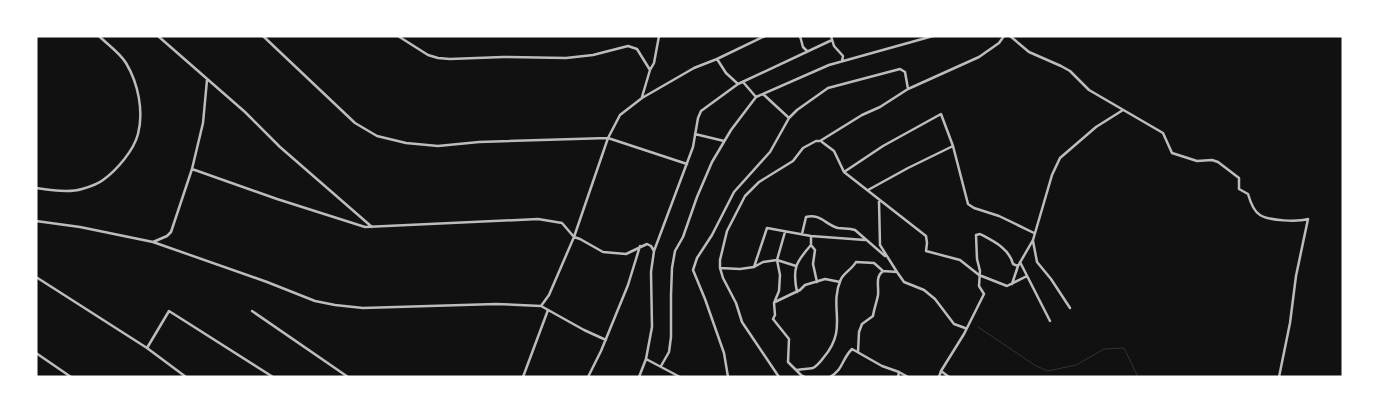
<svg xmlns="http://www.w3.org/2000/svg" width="1379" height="413" font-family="'Playfair Display',serif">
  <rect width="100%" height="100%" fill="#111"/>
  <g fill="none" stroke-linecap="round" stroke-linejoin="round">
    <!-- stream -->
    <path stroke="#333" stroke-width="1" d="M978 327 1036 366 1048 371 1076 365 1104 349 1124 348 1138 377"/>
    <!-- minor -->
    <path stroke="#bcbcbc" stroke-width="2.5" d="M158 36 245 112 280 147 372 227
      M263 36 355 123 377 136 406 143 438 146 479 142 608 138 687 164
      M398 36 428 55 438 58 450 59 503 57 566 58 593 55 628 46 637 49 650 70
      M800 36 803 47 807 51
      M831 36 834 46 843 56 842 61
      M1010 36 1029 52 1061 66 1070 71 1089 90 1163 133 1172 153 1197 161 1212 160 1218 162 1239 178V189L1248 194C1250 201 1253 211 1260 215 1270 221 1297 222 1308 219L1296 276 1290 323 1279 377
      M717 59 726 73 738 84
      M743 82 756 97
      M763 94 789 118
      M642 97 650 70 654 63 659 36
      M695 134 724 141
      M822 142 834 151 844 172 926 236 927 243 926 251 960 260 979 275 1007 286 1027 276
      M192 169 277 199 365 227 538 219 562 223 574 237 580 239 603 252 626 254 647 244 651 246 654 251
      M844 172 883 146 941 114 953 146 968 204 974 208 999 216 1034 233
      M36 188C50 190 69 193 82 189 89 187 98 184 103 180 117 170 134 150 138 134 144 111 138 83 126 63 120 53 107 44 99 36
      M868 190 908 168 953 146
      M879 201 880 245 897 272 904 282 924 290 935 299 954 324 965 328
      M36 221 80 227 153 242 267 282 315 301 335 305 363 308 496 304 541 306 584 330 606 340
      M785 232 777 260 780 275 779 291 774 303 775 315 773 319 789 339 788 362 801 375 805 377
      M802 234 806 217C820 213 826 225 838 228 844 229 849 228 855 230L885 256
      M811 236V245L815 250 813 264 817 282
      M1033 241 1037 262 1051 279 1070 308
      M153 242 167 236 171 232 192 169 203 123 207 80
      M1020 262 1050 321
      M754 267 767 228 811 236 865 240
      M720 268 740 269 754 267 763 262 777 260 796 266
      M36 277 147 348 186 377
      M1012 284 1018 266 1033 240 1052 175 1060 158 1096 127 1123 110
      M797 292C792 268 796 262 811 245
      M775 302 800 290 805 285 825 279 840 282
      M541 306 549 295 574 237 608 138 620 115 642 98 694 68 717 59 765 36
      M252 311 348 377
      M147 348 169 311 273 377
      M858 352 859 332 862 324 873 316C874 309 877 301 878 295 879 286 875 277 883 271
      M36 353 71 377
      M646 359 680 377
      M661 366 669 352 671 337V295L672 268 675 251 683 237 697 197 712 162 731 130 756 97 829 65 933 36
      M797 370C802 369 808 369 813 368 817 366 821 361 824 357 849 327 828 308 841 279 844 273 852 269 856 262L874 263 883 271 897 272
      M941 371 949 377
      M523 377 548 310
      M588 377 601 351 628 285 640 246
      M639 377 646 359 652 327 651 272 654 251 693 147 698 118 701 111 738 84 832 40
      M728 377 724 353 705 299 693 270 697 258 712 235 734 192 770 152 789 118 797 110 828 88 900 69 905 72 908 89
      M779 377 742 322 736 303 723 278 720 268V260L727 231 745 196 759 182 793 161 803 148 816 141H820L862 115 880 107 908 89 979 57 999 43 1004 36
      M830 377C844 369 841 360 852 349L882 366 899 372 908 377
      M898 377 899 372
      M939 377 941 371 964 334 984 294 979 286 980 271 977 259 976 235 980 234C993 241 1009 248 1013 264L1018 266"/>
  </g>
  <!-- border -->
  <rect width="1379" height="413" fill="none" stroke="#ffffff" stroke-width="75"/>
</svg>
